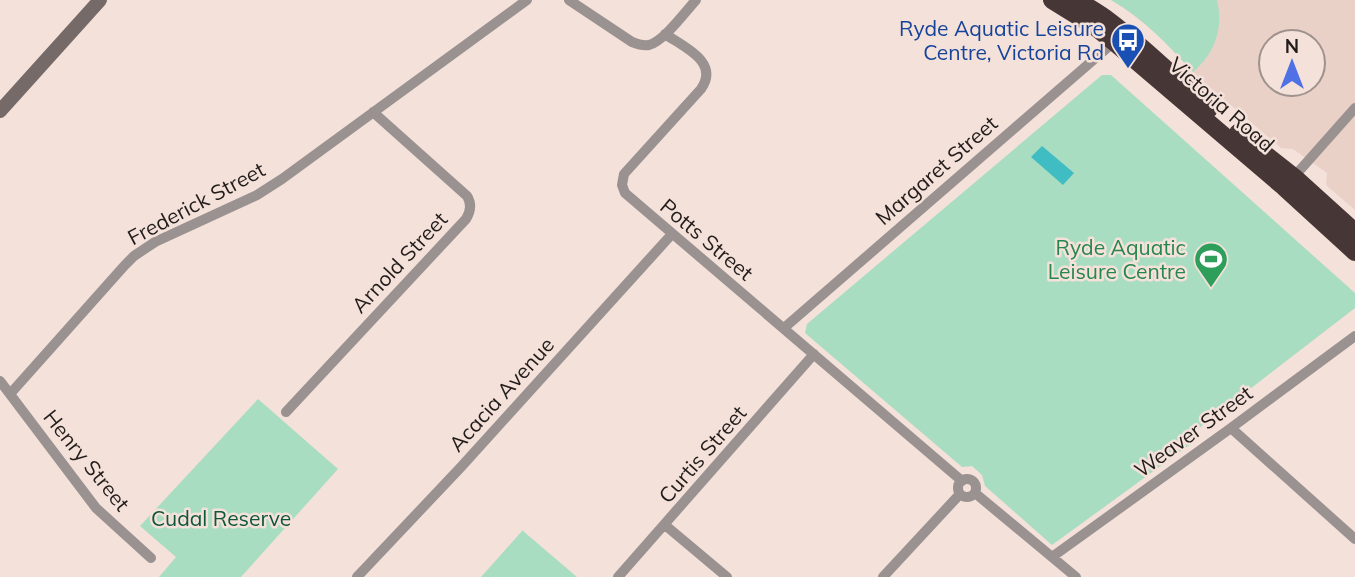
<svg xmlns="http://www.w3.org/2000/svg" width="1355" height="577" font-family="Mulish,sans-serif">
  <rect width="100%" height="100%" fill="#f3e1da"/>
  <!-- built -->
  <path fill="#ead1c8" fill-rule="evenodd" d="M1111 0H1355V210L1326 185 1327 173 1293 149 1281 148 1199 78 1155 32 1124 8ZM1271 42H1313V84H1271Z"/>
  <!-- green -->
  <path fill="#a9ddc2" d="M1111 0H1217C1224 28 1215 53 1193 72 1168 45 1143 18 1111 0Z
    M1102 75H1111L1355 293V308L1190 435 1195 441 1052 545 985 486 982 475 972 466 962 467 805 333 807 324Z
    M258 399 338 469 241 577H159L176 557 140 526Z
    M523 530V531L577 577H481Z"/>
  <!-- water -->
  <path fill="#3fbdc2" d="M1042 146 1074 173 1063 185 1031 157Z"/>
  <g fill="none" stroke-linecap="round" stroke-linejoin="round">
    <!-- street -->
    <path stroke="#9a9291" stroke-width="10" d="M569 0 632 42C637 44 642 46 649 45 664 41 685 12 696 0
      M665 34C684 47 720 62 701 89L624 174 622 185 625 193 962 481
      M1292 179 1355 108
      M784 328 1114 42
      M0 381 96 508 151 558
      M10 394 125 265 134 256 155 242 257 195 282 179 527 0
      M286 412 466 219C471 211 472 204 467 196L373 112
      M1231 428 1355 539
      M958 488a9 9 0 1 1 18 0a9 9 0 1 1-18 0Z
      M975 493 1076 577
      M665 525 727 577
      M1052 557 1231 428 1355 336
      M357 577 461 467 672 234
      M618 577 814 354
      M883 577 960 494"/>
    <!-- secondary -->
    <path stroke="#766a69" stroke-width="14" d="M0 111 100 0"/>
    <!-- highway -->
    <path stroke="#463736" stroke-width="18" d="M1052 0 1094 26 1114 42 1284 187 1355 252
      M1077 0C1087 7 1099 13 1109 21 1145 48 1176 79 1209 109
      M1238 133 1294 177 1355 232"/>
  </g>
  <!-- icons -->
  <defs>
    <g id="bus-pin" transform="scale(1.75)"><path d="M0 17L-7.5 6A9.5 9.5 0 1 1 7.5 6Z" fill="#1a4fb4" stroke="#f3e1da"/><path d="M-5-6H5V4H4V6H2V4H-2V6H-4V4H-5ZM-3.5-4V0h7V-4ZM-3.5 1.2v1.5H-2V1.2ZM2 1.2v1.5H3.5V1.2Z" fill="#fff"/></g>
    <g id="stadium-pin" transform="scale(1.75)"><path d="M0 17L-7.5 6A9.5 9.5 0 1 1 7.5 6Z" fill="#2e9e5b" stroke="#f3e1da"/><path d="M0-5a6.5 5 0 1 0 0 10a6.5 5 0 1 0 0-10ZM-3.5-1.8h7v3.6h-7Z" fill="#fff"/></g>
  </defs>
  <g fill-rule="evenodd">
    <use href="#bus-pin" x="1128" y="40"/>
    <use href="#stadium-pin" x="1211" y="259"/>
  </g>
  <g text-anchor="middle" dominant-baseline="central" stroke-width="5" stroke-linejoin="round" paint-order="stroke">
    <!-- transit labels -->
    <g font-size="21" fill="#164399" stroke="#f3e1da" text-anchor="end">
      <text x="1104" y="28">Ryde Aquatic Leisure<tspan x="1104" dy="24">Centre, Victoria Rd</tspan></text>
    </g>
    <!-- street labels -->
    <g font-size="21" fill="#221c1a" stroke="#f3e1da">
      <text transform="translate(1222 104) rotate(41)">Victoria Road</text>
      <text transform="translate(936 170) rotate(-41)">Margaret Street</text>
      <text transform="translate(196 203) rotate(-28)">Frederick Street</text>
      <text transform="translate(707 239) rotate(40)">Potts Street</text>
      <text transform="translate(399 262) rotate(-47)">Arnold Street</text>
      <text transform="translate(501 394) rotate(-48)">Acacia Avenue</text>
      <text transform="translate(1193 431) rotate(-36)">Weaver Street</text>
      <text transform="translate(702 454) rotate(-49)">Curtis Street</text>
      <text transform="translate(87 460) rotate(51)">Henry Street</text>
    </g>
    <!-- leisure labels -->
    <g font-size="21" fill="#27864d" stroke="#f3e1da" text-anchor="end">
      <text x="1186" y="247">Ryde Aquatic<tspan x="1186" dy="24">Leisure Centre</tspan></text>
    </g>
    <!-- park labels -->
    <g font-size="21" fill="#0f573b" stroke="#f3e1da">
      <text x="221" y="518">Cudal Reserve</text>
    </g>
  </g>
  <!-- north arrow -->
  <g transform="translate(1292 63)"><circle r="33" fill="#f3e1da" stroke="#9f928d" stroke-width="2"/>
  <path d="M0-5L12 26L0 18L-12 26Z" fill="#5070e5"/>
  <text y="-10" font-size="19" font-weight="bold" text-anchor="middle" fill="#221c1a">N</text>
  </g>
</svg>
